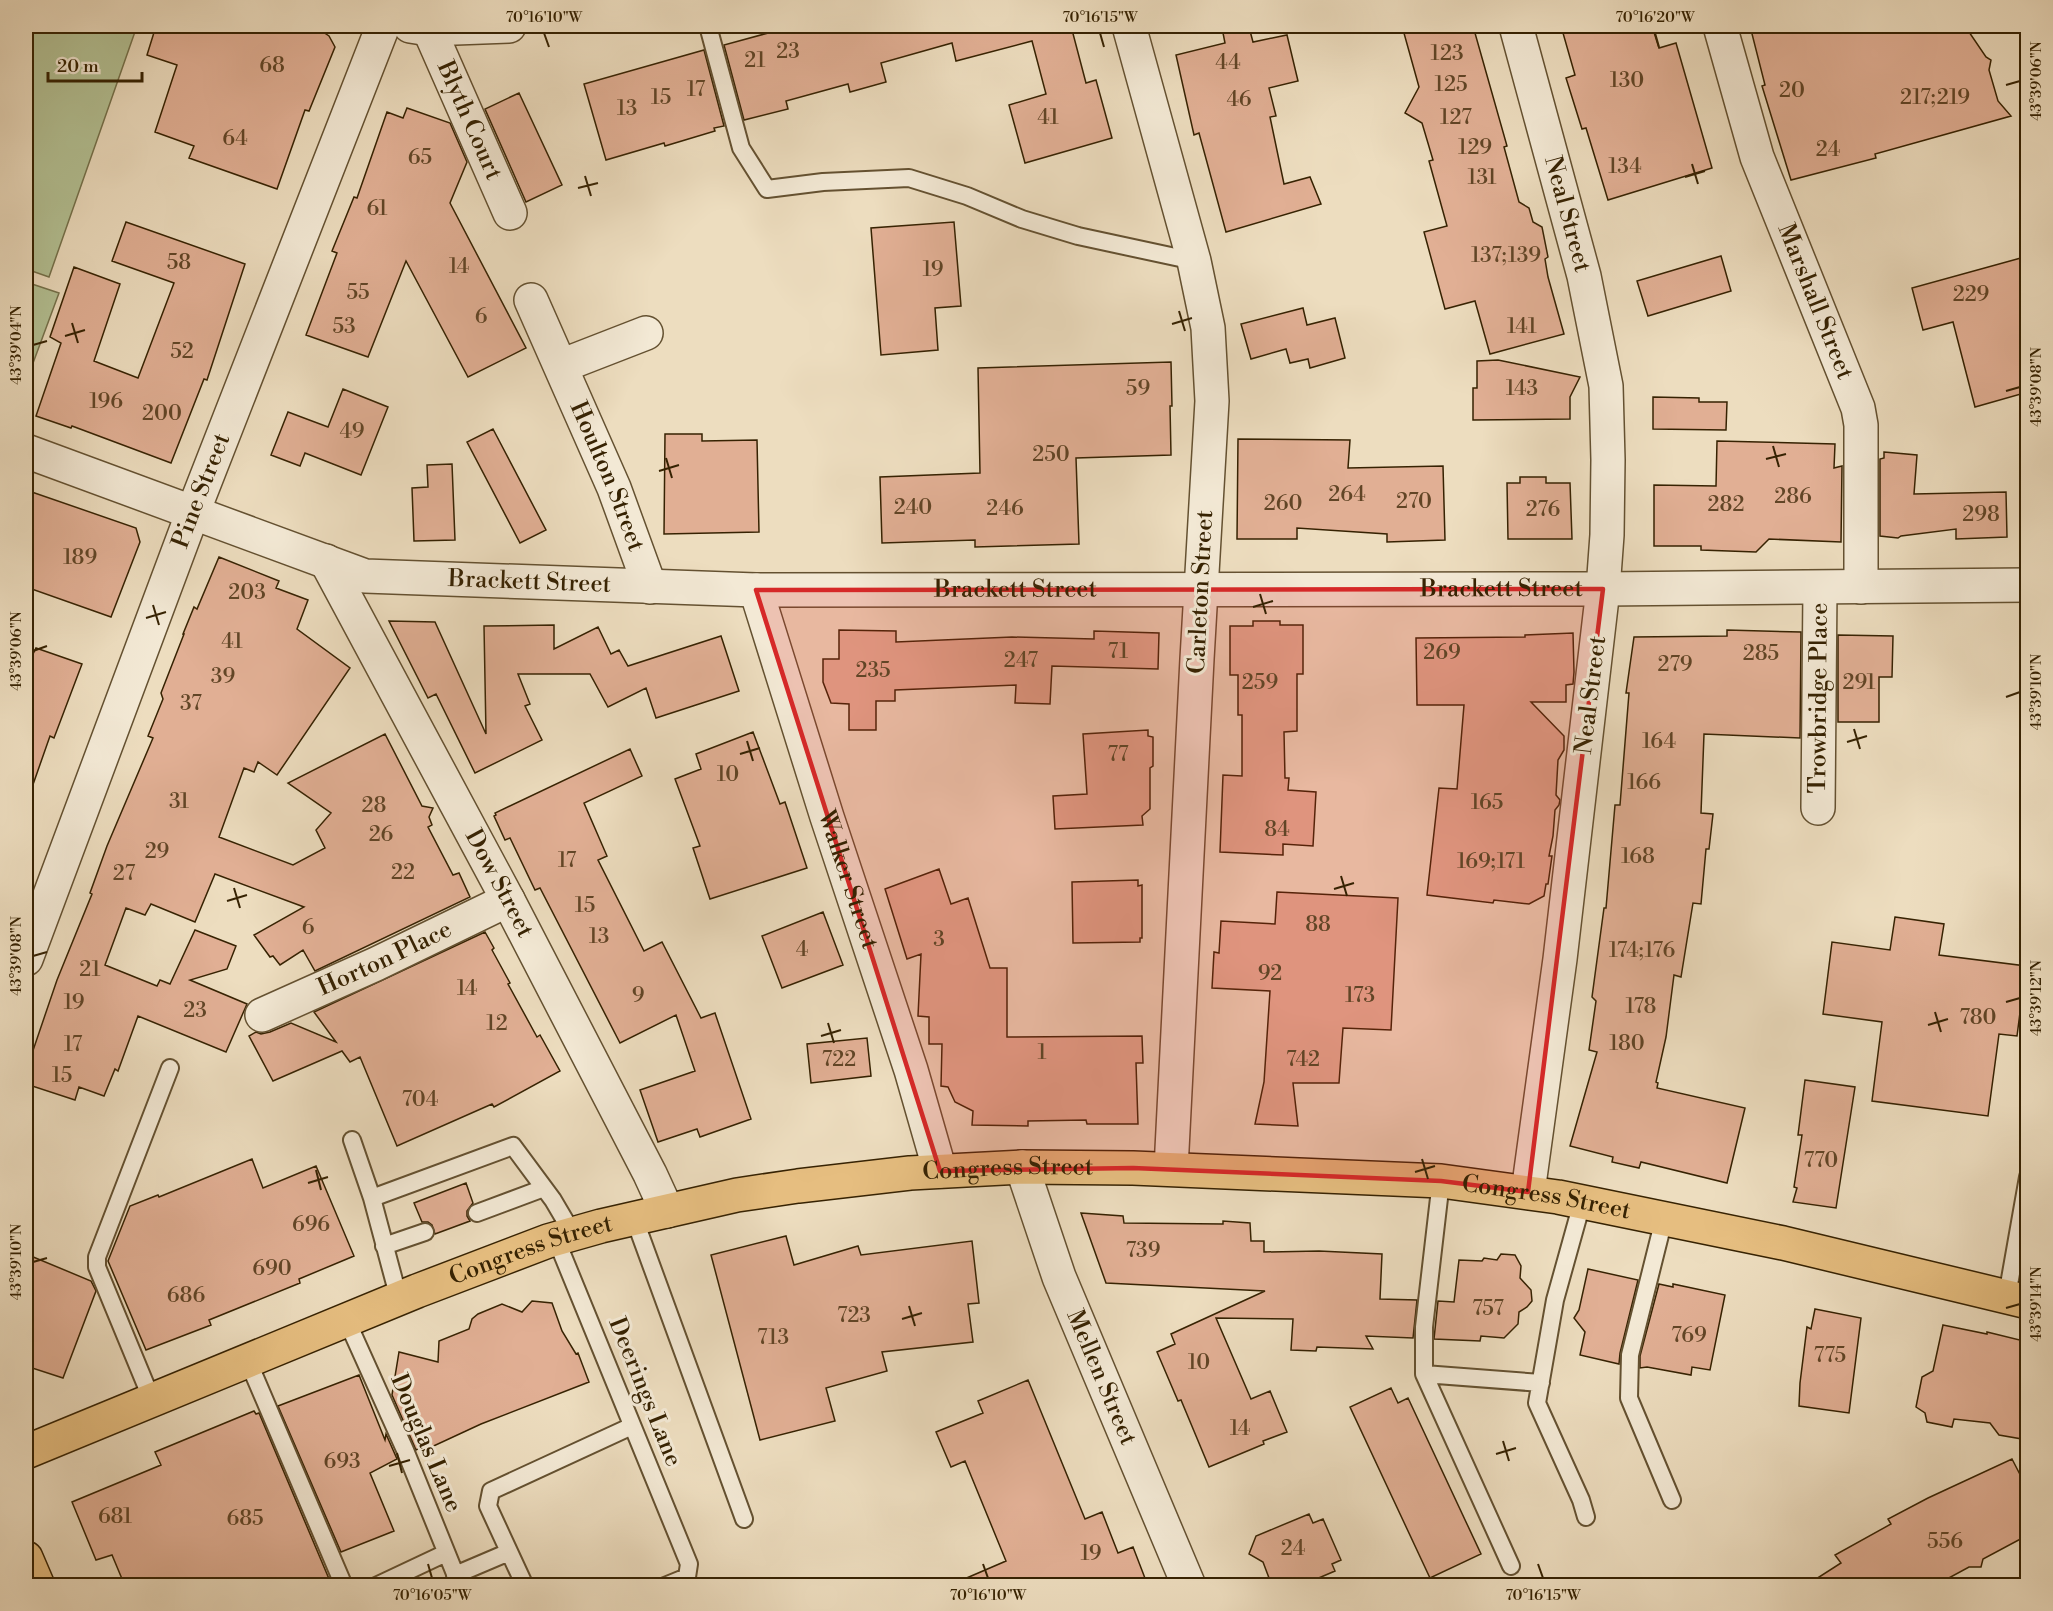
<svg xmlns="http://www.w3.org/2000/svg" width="2053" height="1611" font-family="'Libre Bodoni',serif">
  <rect width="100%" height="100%" fill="#edddbf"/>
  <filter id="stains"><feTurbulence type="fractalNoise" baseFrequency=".00333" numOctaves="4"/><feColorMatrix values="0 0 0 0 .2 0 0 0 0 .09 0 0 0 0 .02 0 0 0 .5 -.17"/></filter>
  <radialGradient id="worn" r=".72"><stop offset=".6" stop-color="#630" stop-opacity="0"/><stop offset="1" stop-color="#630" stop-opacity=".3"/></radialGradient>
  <!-- green -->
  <path fill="#b4c295" stroke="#75724c" stroke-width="1.5" d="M26 26H137L49 277 26 269Z
    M26 282 59 293 26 382Z"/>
  <!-- building -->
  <path fill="#e1af94" stroke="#362202" stroke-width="1.5" d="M156 26H314L329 36 335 47 309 111 305 110 277 189 189 158 194 146 155 132 177 65 147 55Z
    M794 26H1071L1086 83 1096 80 1112 138 1025 163 1009 105 1046 94 1032 41 956 61 952 43 881 63 886 82 850 92 848 84 786 101 788 109 744 120 724 45Z
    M1402 26H1473L1507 146 1504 147 1519 202 1529 208 1533 222 1542 227 1548 257 1545 259 1548 277 1564 334 1490 354 1475 301 1445 309 1424 232 1447 226 1429 161 1433 160 1422 123 1405 113 1419 87Z
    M1561 26H1652L1659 48 1676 43 1712 168 1608 200 1586 128 1582 129 1566 78 1575 75Z
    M1750 26H1965L1986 57 1991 60 1989 70 1998 101 2011 116 1875 154 1876 158 1791 180 1762 86 1765 85Z
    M1249 27 1253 42 1287 35 1298 81 1269 88 1276 116 1270 117 1284 184 1310 177 1321 204 1226 232 1199 133 1194 135 1176 55 1225 43 1223 33Z
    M704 50 724 126 714 128 715 131 665 146 664 143 606 160 584 84Z
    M519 93 562 185 526 202 485 109Z
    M407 108 450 123 467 162 450 203 526 348 468 377 406 261 368 357 306 335 337 253 332 251 354 197 357 198 387 112 403 118Z
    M126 222 245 264 207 380 204 379 171 463 72 426 71 428 36 416 61 343 50 337 74 267 120 284 94 361 138 378 174 283 112 261Z
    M954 222 961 306 935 308 938 350 881 355 871 228Z
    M1721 256 1731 291 1648 316 1637 281Z
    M2028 256V392L1975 407 1953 322 1923 330 1912 288Z
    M1303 308 1307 325 1335 318 1345 358 1310 368 1308 359 1290 363 1286 349 1251 359 1241 324Z
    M1498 360 1580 377 1570 397V419L1473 420V388H1477V361Z
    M1171 362 1172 406H1170L1171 455 1076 458 1079 544 975 547V540L882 543 880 477 980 473 978 368Z
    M343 389 388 407 361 475 305 453 300 466 271 455 288 412 328 427Z
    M1653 397 1699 398V402H1727L1726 430 1653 429Z
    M493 429 546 530 520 543 467 442Z
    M665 434H702V441L757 440 759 532 664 534Z
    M1238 439 1350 440 1348 468 1443 466 1445 540 1387 542V534L1297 528V539H1237Z
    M1717 441 1835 444 1834 468 1842 466 1841 542 1769 539 1756 552 1701 550V546H1654V485L1716 486Z
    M1884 452 1917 455 1914 494 2006 492 2007 537 1956 539V529L1901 536 1898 538 1880 536V459L1884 458Z
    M452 464 455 540 414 541 412 488 428 487 427 465Z
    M1520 477H1546V483H1570L1572 539H1508L1507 483H1520Z
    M26 490 136 528 140 542 111 617 26 587Z
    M219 557 279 581 276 588 308 600 297 629 350 668 277 775 258 762 254 772 244 768 219 837 293 865 325 848 316 830 331 813 288 783 385 734 422 806 433 808 429 817 432 825 428 827 453 875 459 873 470 897 315 971 303 950 280 965 273 956 270 957 254 935 304 907 215 874 195 922 151 904 145 915 126 908 105 965 157 986 160 980 170 984 195 930 236 946 227 969 190 980 247 1004 226 1052 138 1016 118 1071 115 1069 104 1096 79 1087 75 1100 26 1084V1071L57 980 92 894 90 893 107 846 153 738 148 736 163 699 161 693 184 634H183L194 607 197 609Z
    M389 621 435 622 486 734 484 626 554 625V649L598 627 611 654 619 650 628 666 721 636 739 691 656 718 646 688 608 707 590 674H518L530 704 525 706 542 740 475 773 436 694 428 698Z
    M1253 621H1280V625H1303V674H1297V731L1284 732 1285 778H1289L1288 790 1316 792 1313 846 1283 844V855L1220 852 1223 775 1242 776V715H1238V675H1230V626H1253Z
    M839 630 896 631V642L1012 637 1094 639V631L1159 633 1158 669 1052 666 1050 704 1015 703 1016 685 895 690V701H876V730H849V704L831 703 823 682V659H839Z
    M1727 630 1801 632 1800 738 1704 734 1701 813 1713 814 1709 849H1706L1701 904 1693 903 1681 977 1674 975 1666 1037 1656 1082 1658 1083 1657 1088 1745 1108 1727 1183 1641 1162 1639 1168 1612 1162 1613 1157 1570 1146 1597 1052 1589 1050 1596 1001 1592 997 1604 908H1606L1615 805H1620L1629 693H1626L1634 637 1727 636Z
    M1573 633 1574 672 1573 684 1566 685V702H1531L1564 736V750L1558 760 1556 795 1560 800 1559 805 1555 810 1553 836 1549 856H1552L1548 884H1546L1544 896 1529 904 1494 900 1493 903 1427 895 1439 788 1457 789 1464 705H1417L1416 638 1525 637V635Z
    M1838 635 1893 636 1892 677H1879V722H1838Z
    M36 648 82 664 54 738 50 736 29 796H26V653L32 656Z
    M1148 730V736L1153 737V766L1150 768V809L1142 816 1143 825 1055 829 1053 796 1087 794 1083 734Z
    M753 732 780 804 785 802 807 868 710 899 693 848 700 846 675 779 701 769 696 754Z
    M630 749 642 776 584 803 607 856 598 860 644 951 662 942 701 1018 715 1013 751 1119 700 1137 697 1129 658 1142 640 1090 695 1071 676 1015 620 1043 540 888 535 890 510 838 505 840 494 816 496 815 495 813Z
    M939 869 951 904 968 898 990 968H1007V1037L1142 1036 1143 1063H1136L1138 1124H1087L1086 1120 1028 1121V1126L972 1125 973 1111 955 1102 948 1087 941 1086 942 1044H929V1017L918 1016 921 954 907 959 885 889Z
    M1138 880V886L1142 885V938H1140V942L1073 943 1072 882Z
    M1277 892 1398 898 1391 1030 1343 1028 1339 1083H1293L1298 1126 1255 1124 1264 1082 1270 991 1212 988 1214 952 1219 953 1221 921 1275 924Z
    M823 912 843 965 782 988 762 936Z
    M1895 917 1944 924 1939 955 2026 966 2017 1036 1999 1034 1988 1116 1872 1101 1882 1022 1823 1014 1832 942 1890 950Z
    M485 932 494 948 492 950 510 983 508 984 537 1037 540 1035 560 1071 494 1107 492 1104 397 1146 360 1057 350 1062 342 1051 273 1081 249 1036 256 1032 261 1034 270 1032 291 1023 336 1042 314 1012Z
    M867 1038 871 1076 811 1083 807 1044Z
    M1805 1080 1855 1087 1836 1208 1793 1202 1797 1188 1794 1187 1802 1135H1798Z
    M252 1159 263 1188 316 1166 354 1256 299 1279 300 1283 209 1320 211 1325 146 1350 108 1261 130 1206 158 1195 159 1197Z
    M466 1183 473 1203 467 1211V1216L470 1221 435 1234 432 1225 428 1222H422L414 1203Z
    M1081 1213 1123 1216 1124 1223 1223 1224V1221L1250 1223 1251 1241H1264V1252L1319 1251 1382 1254 1380 1299 1417 1300 1413 1338 1366 1336 1373 1349 1317 1347 1316 1351 1291 1350 1293 1319 1216 1318 1251 1399 1270 1391 1287 1432 1263 1441 1264 1444 1209 1467 1181 1400 1178 1401 1157 1352 1175 1344 1171 1334 1265 1291 1106 1283Z
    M786 1236 794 1265 858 1246 861 1255 972 1241 979 1303 968 1304 973 1342 882 1352 887 1371 826 1388 835 1421 760 1440 711 1255Z
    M26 1254 91 1281 96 1291 63 1378 26 1366Z
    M1501 1254 1515 1255 1521 1266 1520 1278 1531 1290 1532 1301 1527 1307 1519 1312 1518 1324 1504 1338 1481 1336 1480 1341 1434 1339 1438 1301 1454 1302 1459 1260 1482 1261 1484 1258 1497 1260Z
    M1588 1269 1638 1280 1620 1353 1619 1364 1580 1355 1585 1332 1574 1318 1579 1310Z
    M1659 1284 1673 1287V1284L1725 1295 1710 1370 1692 1367 1691 1375 1647 1367 1640 1368V1356Z
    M532 1301 552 1303 562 1331 576 1354 578 1353 589 1382 481 1424 425 1450 423 1446 416 1450 392 1395 399 1352 438 1362 439 1341 469 1329 472 1319 478 1314 502 1304 522 1312Z
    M1815 1309 1861 1318 1849 1413 1799 1406 1800 1383 1807 1327 1811 1329Z
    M1943 1325 1987 1334V1332L2028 1342V1440L1999 1435 1990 1423 1954 1419 1952 1427 1927 1422 1925 1413 1916 1407 1922 1377 1933 1371Z
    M359 1375 385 1440 386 1434 397 1459 370 1473 394 1531 341 1552 278 1406Z
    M1028 1380 1085 1519 1102 1512 1118 1553 1133 1547 1148 1586H948L1006 1561 965 1461 951 1467 936 1432 983 1413 978 1401Z
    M1391 1388 1398 1403 1408 1398 1481 1554 1430 1578 1350 1407Z
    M254 1411 256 1414 259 1413 332 1586H125L112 1555 96 1560 72 1502 161 1465 155 1452Z
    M2012 1459 2028 1490V1535L1983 1559 1981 1567H1969L1945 1580 1943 1586H1805L1841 1563 1835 1555 1891 1524 1888 1519 1928 1498Z
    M1309 1514 1313 1523 1323 1519 1341 1560 1332 1564 1335 1571 1300 1586H1272L1263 1562 1249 1554 1256 1536Z"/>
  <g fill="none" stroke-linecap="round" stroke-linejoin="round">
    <!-- service casing -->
    <g stroke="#645131" stroke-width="20">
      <path id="service" d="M708 26 741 148 767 189 823 182 909 178 967 196 1022 219 1078 236 1194 261
        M352 1140 372 1198
        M1441 1181 1424 1327V1374L1511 1566
        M1582 1203 1555 1300 1537 1403 1581 1500 1586 1517
        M477 1213 544 1188
        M634 1218 744 1519
        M1664 1219 1630 1355 1629 1398 1672 1500
        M556 1239 689 1564 687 1577 665 1586
        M384 1246 425 1232
        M2007 1296 2028 1177
        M399 1299 372 1198 513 1146 553 1200 573 1234
        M347 1321 405 1450 460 1586
        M248 1361 344 1586
        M1424 1374 1541 1383
        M152 1400 97 1267V1257L170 1068
        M455 1575 509 1552
        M376 1586 446 1553
        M525 1586 488 1506 491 1491 632 1426"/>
    </g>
    <!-- minor casing -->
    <g stroke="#645131" stroke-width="36">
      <g id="minor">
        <path d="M410 26 429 29 509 26"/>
        <path d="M1129 26 1194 261 1208 328 1212 401 1197 659 1171 1169"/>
        <path id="s1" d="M1516 26 1584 276 1606 386 1608 460 1607 535 1603 589 1560 959 1528 1192"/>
        <path id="s2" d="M1720 26 1757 157 1858 408 1861 425V587"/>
        <path id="s3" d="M429 29 510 213"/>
        <path id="s4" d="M531 300 614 488 650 587"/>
        <path d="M561 366 646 333"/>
        <path id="s5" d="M26 451 365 576 756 590 1603 589 2028 585"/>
        <path id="s6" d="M326 561 508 900 650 1174 667 1211"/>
        <path id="s7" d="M756 590 827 817 911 1070 940 1171"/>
        <path id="s8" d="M1818 808 1820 588"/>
        <path id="s9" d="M26 959 193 512 383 26"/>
        <path id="s10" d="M262 1015 376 964 508 900"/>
        <path id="s11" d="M1022 1167 1059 1277 1189 1586"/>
      </g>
    </g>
    <!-- primary casing -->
    <g stroke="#362202" stroke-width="36">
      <g id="primary">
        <path id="s12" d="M26 1452 417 1291 548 1241 601 1226 737 1195 798 1186 910 1173 1022 1167 1133 1168 1441 1181 1558 1197 1783 1243 2028 1302"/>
        <path d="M26 1558 38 1586"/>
      </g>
    </g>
    <!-- service -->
    <use href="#service" stroke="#f3e9d5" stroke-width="16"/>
    <!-- minor -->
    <use href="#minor" stroke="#f3e9d5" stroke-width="33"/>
    <!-- primary -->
    <use href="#primary" stroke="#e6be80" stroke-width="33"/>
  </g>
  <!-- marked area -->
  <path fill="#d62828" fill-opacity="0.2" stroke="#d62828" stroke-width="4.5" stroke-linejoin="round" d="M1603 589 1528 1192 1441 1181 1133 1168 940 1171 756 590Z"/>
  <!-- ticks -->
  <path fill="none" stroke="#362202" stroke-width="2" d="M544 33 549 47M1100 33 1104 47M1655 33 1659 47M2006 85 2020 81M1692 164 1698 184M585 176 591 196M1685 177 1705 171M578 188 598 183M1179 311 1185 331M72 323 78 343M1172 324 1192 318M65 336 85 330M33 345 47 341M2006 391 2020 387M1773 446 1779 467M666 458 672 478M1766 459 1786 454M659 471 679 465M1260 594 1266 614M153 605 159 625M1253 607 1273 601M146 618 166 612M33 651 47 646M2006 697 2020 692M1854 729 1860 749M747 741 753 761M1847 742 1867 736M740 754 760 748M1341 876 1347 896M234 888 240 908M1334 889 1354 883M227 901 247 895M33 956 47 952M2006 1002 2020 998M1935 1012 1941 1032M828 1023 834 1043M1928 1025 1948 1019M821 1036 841 1030M1422 1159 1428 1179M316 1170 321 1190M1415 1172 1435 1166M308 1183 328 1177M33 1262 47 1258M909 1306 915 1326M2006 1308 2020 1304M902 1319 922 1313M1503 1441 1509 1461M397 1453 402 1473M1496 1454 1516 1448M389 1466 410 1460M428 1564 432 1578M983 1564 988 1578M1538 1564 1543 1578"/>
  <g text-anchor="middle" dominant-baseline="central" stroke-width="6" stroke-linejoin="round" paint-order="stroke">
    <!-- number labels -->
    <g font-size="21" fill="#614526">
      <text x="788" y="52">23</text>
      <text x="1447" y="54">123</text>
      <text x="755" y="61">21</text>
      <text x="1228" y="63">44</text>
      <text x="272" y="66">68</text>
      <text x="1627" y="81">130</text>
      <text x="1451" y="85">125</text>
      <text x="696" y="90">17</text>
      <text x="1792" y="91">20</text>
      <text x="661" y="98">15</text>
      <text x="1935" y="98">217;219</text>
      <text x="1239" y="100">46</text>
      <text x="627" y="109">13</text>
      <text x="1048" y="118">41</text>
      <text x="1456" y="118">127</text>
      <text x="235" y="139">64</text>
      <text x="1475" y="148">129</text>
      <text x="1828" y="150">24</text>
      <text x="420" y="158">65</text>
      <text x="1625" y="167">134</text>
      <text x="1482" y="178">131</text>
      <text x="377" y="209">61</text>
      <text x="1506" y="256">137;139</text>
      <text x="179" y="263">58</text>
      <text x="459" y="267">14</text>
      <text x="933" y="270">19</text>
      <text x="358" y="293">55</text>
      <text x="1971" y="295">229</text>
      <text x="481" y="317">6</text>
      <text x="344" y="327">53</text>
      <text x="1522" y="327">141</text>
      <text x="182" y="352">52</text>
      <text x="1138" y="389">59</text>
      <text x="1522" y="389">143</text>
      <text x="106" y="402">196</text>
      <text x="162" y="414">200</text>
      <text x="352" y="432">49</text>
      <text x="1051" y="455">250</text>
      <text x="1347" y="495">264</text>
      <text x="1793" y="497">286</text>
      <text x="1414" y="502">270</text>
      <text x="1283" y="504">260</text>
      <text x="1726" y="505">282</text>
      <text x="913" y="508">240</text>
      <text x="1005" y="509">246</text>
      <text x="1543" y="510">276</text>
      <text x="1981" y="515">298</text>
      <text x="80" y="558">189</text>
      <text x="247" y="593">203</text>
      <text x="232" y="642">41</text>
      <text x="1118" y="652">71</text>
      <text x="1442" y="653">269</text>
      <text x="1761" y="654">285</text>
      <text x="1021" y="661">247</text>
      <text x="1675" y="665">279</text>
      <text x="873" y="671">235</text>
      <text x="223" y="677">39</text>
      <text x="1260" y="683">259</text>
      <text x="1859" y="683">291</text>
      <text x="191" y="704">37</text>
      <text x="1659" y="742">164</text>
      <text x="1118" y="755">77</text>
      <text x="728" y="775">10</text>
      <text x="1644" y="783">166</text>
      <text x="179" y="802">31</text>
      <text x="1487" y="803">165</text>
      <text x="374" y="806">28</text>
      <text x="1277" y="830">84</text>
      <text x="381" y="835">26</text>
      <text x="157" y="852">29</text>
      <text x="1638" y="857">168</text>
      <text x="567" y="861">17</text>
      <text x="1491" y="862">169;171</text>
      <text x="403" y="873">22</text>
      <text x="124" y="874">27</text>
      <text x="585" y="906">15</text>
      <text x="1318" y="925">88</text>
      <text x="308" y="928">6</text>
      <text x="599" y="937">13</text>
      <text x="939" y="940">3</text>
      <text x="802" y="950">4</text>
      <text x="1642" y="951">174;176</text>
      <text x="90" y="970">21</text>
      <text x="1270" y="974">92</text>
      <text x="467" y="989">14</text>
      <text x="638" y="996">9</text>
      <text x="1360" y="996">173</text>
      <text x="74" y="1003">19</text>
      <text x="1641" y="1007">178</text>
      <text x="195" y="1011">23</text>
      <text x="1978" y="1018">780</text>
      <text x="497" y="1024">12</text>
      <text x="1627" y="1044">180</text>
      <text x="73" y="1045">17</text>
      <text x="1042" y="1053">1</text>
      <text x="839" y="1060">722</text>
      <text x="1303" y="1060">742</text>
      <text x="62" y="1076">15</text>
      <text x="420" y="1100">704</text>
      <text x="1821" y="1161">770</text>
      <text x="311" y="1225">696</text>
      <text x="1143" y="1251">739</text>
      <text x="272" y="1269">690</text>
      <text x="186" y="1296">686</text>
      <text x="1488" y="1309">757</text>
      <text x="854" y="1316">723</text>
      <text x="1689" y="1336">769</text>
      <text x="773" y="1338">713</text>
      <text x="1830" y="1356">775</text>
      <text x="1199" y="1363">10</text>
      <text x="1240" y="1429">14</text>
      <text x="342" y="1462">693</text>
      <text x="115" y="1517">681</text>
      <text x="245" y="1519">685</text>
      <text x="1945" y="1542">556</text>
      <text x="1293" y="1549">24</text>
      <text x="1091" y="1554">19</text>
    </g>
    <!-- street labels -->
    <g font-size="24" fill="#362202" stroke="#f3e9d5">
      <text stroke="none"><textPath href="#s3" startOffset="100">Blyth Court</textPath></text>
      <text stroke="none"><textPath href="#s1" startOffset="195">Neal Street</textPath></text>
      <text stroke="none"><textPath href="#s2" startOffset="292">Marshall Street</textPath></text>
      <text stroke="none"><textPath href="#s4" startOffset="192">Houlton Street</textPath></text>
      <text stroke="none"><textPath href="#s9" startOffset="500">Pine Street</textPath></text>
      <text stroke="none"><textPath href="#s5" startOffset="526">Brackett Street</textPath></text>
      <text stroke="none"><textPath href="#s5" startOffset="1012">Brackett Street</textPath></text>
      <text stroke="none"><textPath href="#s5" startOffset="1498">Brackett Street</textPath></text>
      <text transform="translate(1201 592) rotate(-87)">Carleton Street</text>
      <text transform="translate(1591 695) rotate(-83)">Neal Street</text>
      <text stroke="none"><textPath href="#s8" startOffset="110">Trowbridge Place</textPath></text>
      <text stroke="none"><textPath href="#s7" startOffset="304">Walker Street</textPath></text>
      <text stroke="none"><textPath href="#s6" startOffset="366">Dow Street</textPath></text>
      <text stroke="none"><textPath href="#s10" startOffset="135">Horton Place</textPath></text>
      <text stroke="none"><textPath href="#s12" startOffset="1030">Congress Street</textPath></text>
      <text stroke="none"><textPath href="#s12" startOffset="1570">Congress Street</textPath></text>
      <text stroke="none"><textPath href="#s12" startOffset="544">Congress Street</textPath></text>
      <text stroke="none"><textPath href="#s11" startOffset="225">Mellen Street</textPath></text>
      <text transform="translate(645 1392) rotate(68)">Deerings Lane</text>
      <text transform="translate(426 1443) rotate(67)">Douglas Lane</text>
    </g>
  </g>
  <!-- margin -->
  <rect width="2053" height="1611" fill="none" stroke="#edddbf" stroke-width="66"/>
  <!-- scale -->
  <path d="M48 72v9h94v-9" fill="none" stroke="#362202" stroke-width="3"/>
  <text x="57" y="72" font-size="18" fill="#362202" stroke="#f3e9d5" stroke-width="4.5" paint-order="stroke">20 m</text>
  <rect x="33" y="33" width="1987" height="1545" fill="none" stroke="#362202" stroke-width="2"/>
  <g font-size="15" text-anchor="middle" fill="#362202">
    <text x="544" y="22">70°16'10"W</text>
    <text x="1100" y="22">70°16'15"W</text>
    <text x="1655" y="22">70°16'20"W</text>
    <text transform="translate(2036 81) rotate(-90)" y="5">43°39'06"N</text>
    <text transform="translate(16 345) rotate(-90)" y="5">43°39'04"N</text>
    <text transform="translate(2036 387) rotate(-90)" y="5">43°39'08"N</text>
    <text transform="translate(16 651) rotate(-90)" y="5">43°39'06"N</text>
    <text transform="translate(2036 692) rotate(-90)" y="5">43°39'10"N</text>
    <text transform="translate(16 956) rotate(-90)" y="5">43°39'08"N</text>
    <text transform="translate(2036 998) rotate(-90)" y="5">43°39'12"N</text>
    <text transform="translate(16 1262) rotate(-90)" y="5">43°39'10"N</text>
    <text transform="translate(2036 1304) rotate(-90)" y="5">43°39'14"N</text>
    <text x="432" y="1600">70°16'05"W</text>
    <text x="988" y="1600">70°16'10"W</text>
    <text x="1543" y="1600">70°16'15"W</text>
  </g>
  <rect width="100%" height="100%" filter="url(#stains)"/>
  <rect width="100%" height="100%" fill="url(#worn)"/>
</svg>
